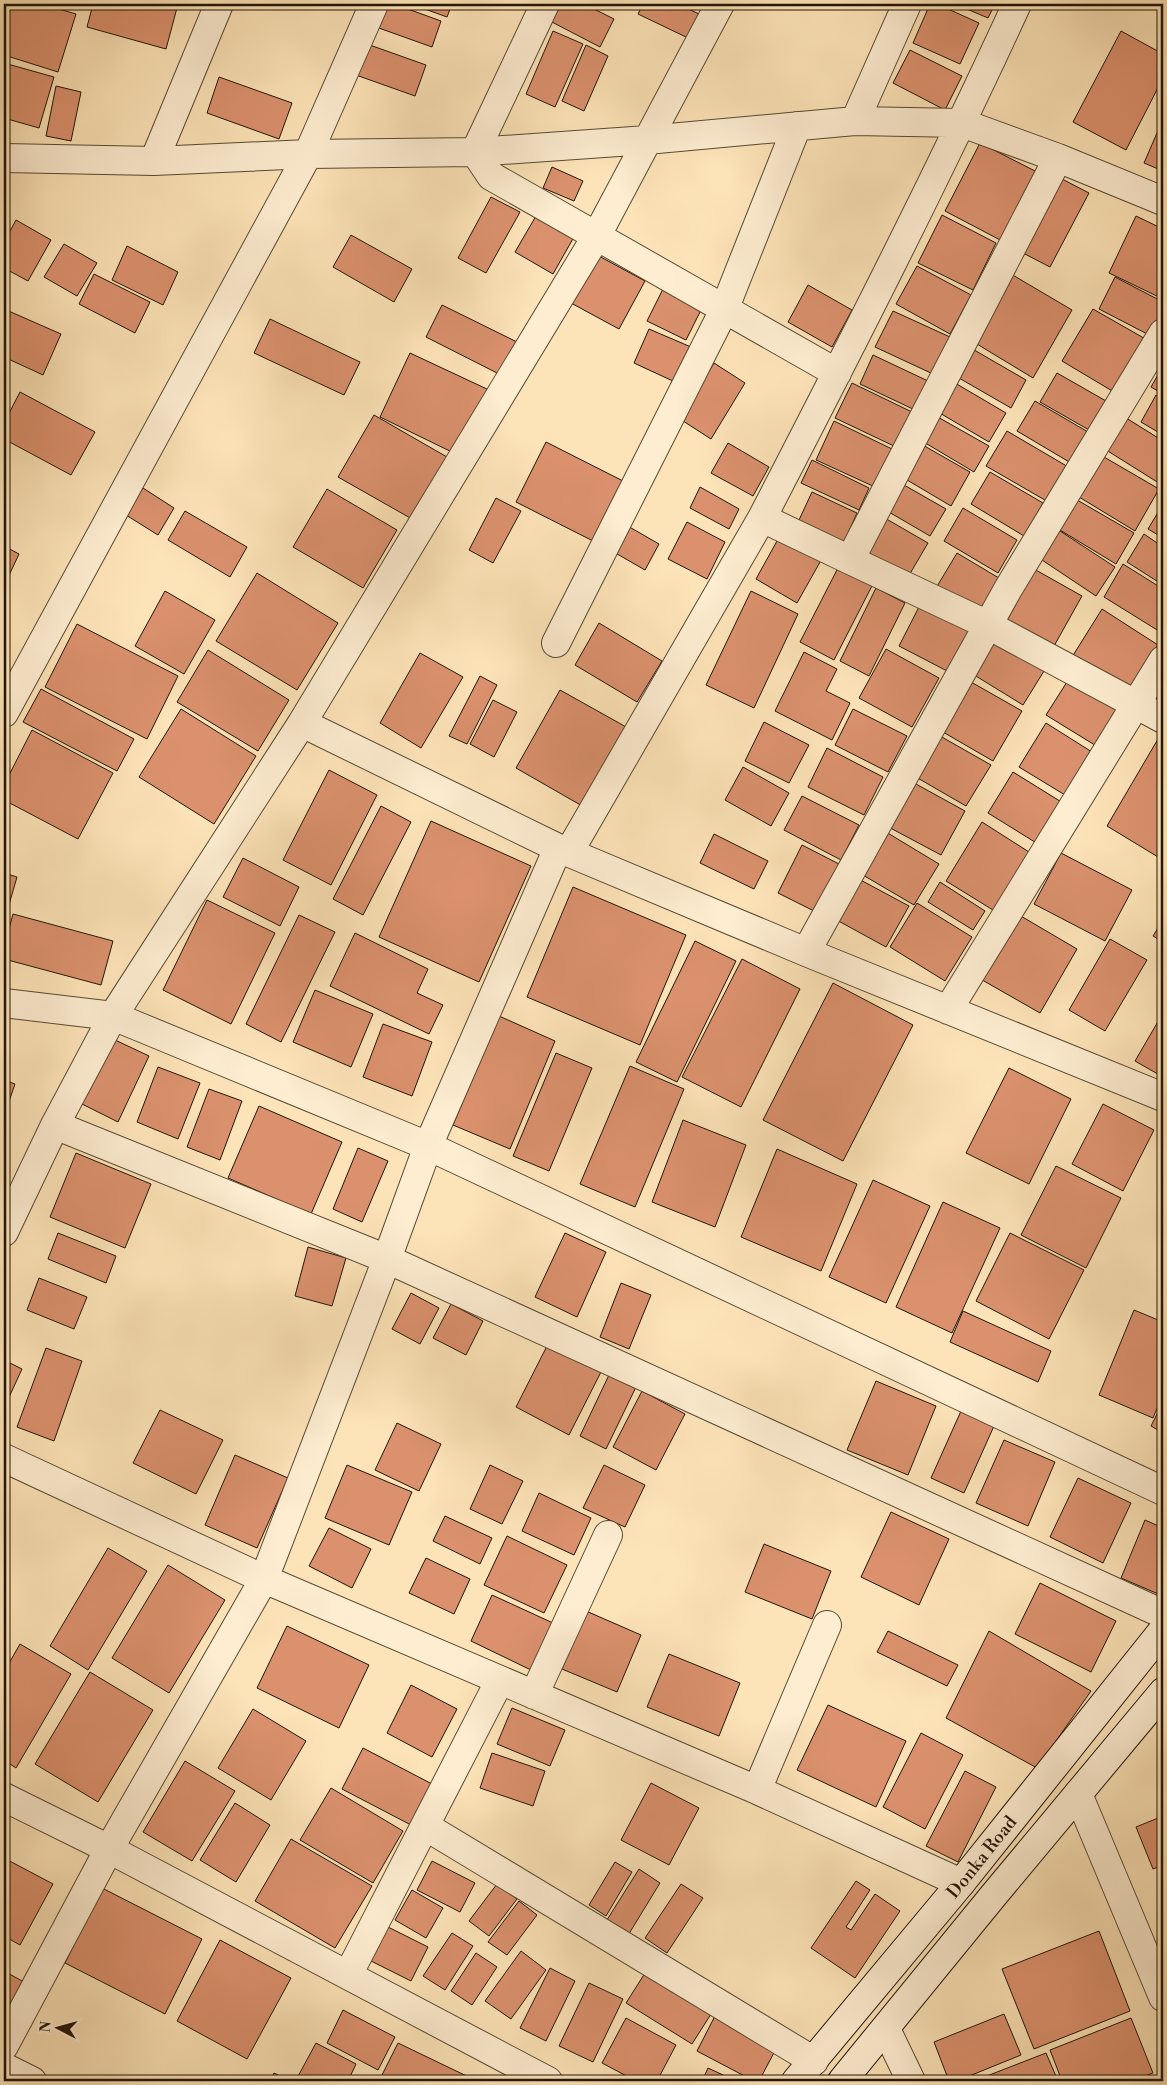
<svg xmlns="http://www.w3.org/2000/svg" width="1167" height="2085" font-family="'Libre Bodoni',serif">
  <rect width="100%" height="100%" fill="#fde4b8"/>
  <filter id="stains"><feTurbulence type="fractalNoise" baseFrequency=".004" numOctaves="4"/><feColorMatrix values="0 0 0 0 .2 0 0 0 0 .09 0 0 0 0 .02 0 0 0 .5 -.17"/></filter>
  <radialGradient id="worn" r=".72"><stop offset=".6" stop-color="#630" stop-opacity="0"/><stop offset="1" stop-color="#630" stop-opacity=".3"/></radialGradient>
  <!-- building -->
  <path fill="#db916e" stroke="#201507" d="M4 4H42L76 14 58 72 4 55Z
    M93 4H178L166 49 87 27Z
    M384 4H394L441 21 432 47 376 27Z
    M411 4H452L447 17Z
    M558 4H584L614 19 600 47 550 21Z
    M643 4H678L699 14 688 38 638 14Z
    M689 4H703L701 10Z
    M930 4H937L979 23 960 64 913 43Z
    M955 4H995L988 18Z
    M553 31 583 44 555 107 526 94Z
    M1121 31 1163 54V78L1126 150 1073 122Z
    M367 44 426 65 415 96 356 75Z
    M586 45 608 56 584 111 562 101Z
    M910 50 962 76 945 110 893 83Z
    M4 63 54 77 39 128 4 118Z
    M219 77 292 103 279 139 207 113Z
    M56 86 81 92 71 141 46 136Z
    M1163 119V171L1144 163Z
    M980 143 1039 173 1004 242 945 211Z
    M552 167 583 181 574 201 543 188Z
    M1062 179 1089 193 1050 267 1023 253Z
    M491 197 520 212 486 273 458 258Z
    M942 215 996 243 973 290 918 263Z
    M536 216 574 237 553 274 515 252Z
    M1136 216 1163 229V299L1109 273Z
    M16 220 51 240 28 281 4 268V242Z
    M351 235 412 269 394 302 333 267Z
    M64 244 97 263 77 296 44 277Z
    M127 246 178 272 163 305 112 280Z
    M597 255 645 281 619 329 571 303Z
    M917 266 971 295 950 334 896 304Z
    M94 274 150 302 135 333 79 304Z
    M1011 274 1072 310 1033 378 972 341Z
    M1115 277 1163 302V317L1153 337 1099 309Z
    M808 285 852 310 832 347 788 322Z
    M664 287 703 306 686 340 647 321Z
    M442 305 517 342 501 375 426 337Z
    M4 309 61 334 43 375 4 357Z
    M1093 309 1149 341 1119 395 1062 361Z
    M893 311 950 337 933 374 875 347Z
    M270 319 360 362 344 395 254 353Z
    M649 329 691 347 675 382 634 363Z
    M969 347 1026 380 1011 408 952 374Z
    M410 353 489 390 458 455 380 417Z
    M873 355 928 381 915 410 860 384Z
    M714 363 745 383 711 439 680 419Z
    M1163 366V394L1151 387Z
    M1057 373 1106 401 1089 430 1040 402Z
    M852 383 912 412 896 447 835 418Z
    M955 383 1006 413 989 442 938 412Z
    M20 392 95 432 71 475 4 439V423Z
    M1156 395 1163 399V435L1141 422Z
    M1035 401 1088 432 1071 463 1017 431Z
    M374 415 447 457 412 519 338 477Z
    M936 416 989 446 974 472 922 441Z
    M1123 416 1163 441 1162 485 1103 448Z
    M834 421 892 449 875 487 816 460Z
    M1007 431 1070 468 1050 503 986 466Z
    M546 442 625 482 595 542 516 502Z
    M728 443 769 467 753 496 711 473Z
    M921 444 970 472 951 506 902 477Z
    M1104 457 1159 489 1135 531 1079 497Z
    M812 460 869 488 859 510 801 483Z
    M990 472 1043 503 1024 536 971 504Z
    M897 481 946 509 930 536 882 508Z
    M700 487 739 509 729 529 690 508Z
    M143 488 174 508 158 535 126 515Z
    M327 489 397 530 363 588 293 547Z
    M812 492 857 513 844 542 799 520Z
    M1072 497 1134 533 1116 564 1055 527Z
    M496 498 521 511 493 563 469 550Z
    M1163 504V538L1148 529Z
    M963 508 1017 540 998 573 944 541Z
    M185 511 247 547 230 577 168 540Z
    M883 517 928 543 908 577 863 551Z
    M687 522 725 542 707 579 668 559Z
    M626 525 659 544 645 570 612 551Z
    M1057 529 1115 567 1096 596 1039 558Z
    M782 532 824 555 797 603 756 579Z
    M1144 534 1163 547V585L1127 562Z
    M4 546 19 554 4 586Z
    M957 553 1004 581 982 613 936 588Z
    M840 564 874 582 834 660 800 642Z
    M1123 564 1163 589 1162 633 1104 597Z
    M1034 569 1082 596 1054 646 1005 619Z
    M257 573 338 623 297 690 216 641Z
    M876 588 905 603 869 676 840 661Z
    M165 591 215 620 184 674 135 646Z
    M751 591 798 614 754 708 706 685Z
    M920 605 970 632 949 672 899 646Z
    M1102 609 1158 645 1129 693 1072 657Z
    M599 623 662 661 637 702 575 665Z
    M77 624 178 676 147 739 45 687Z
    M991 640 1044 671 1023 705 971 673Z
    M886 649 939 678 912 727 859 698Z
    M208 650 289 700 258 751 177 702Z
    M804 652 837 669 826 691 850 703 832 740 775 711Z
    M420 653 463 677 421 748 380 723Z
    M1072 674 1124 706 1098 747 1046 715Z
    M480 676 497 685 467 744 449 736Z
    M964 678 1022 711 993 761 936 728Z
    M41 689 134 739 117 771 23 722Z
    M560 690 628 728 584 807 516 768Z
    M493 700 517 712 494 757 470 744Z
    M181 709 256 756 214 824 139 777Z
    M853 709 907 736 888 772 835 745Z
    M764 722 809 745 789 783 745 761Z
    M1046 723 1092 752 1065 795 1019 767Z
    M32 730 113 773 78 839 4 800V785Z
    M933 732 991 765 966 806 909 773Z
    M1158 739 1163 742V860L1107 826Z
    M827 748 883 777 864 815 808 787Z
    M743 767 789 793 771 826 725 800Z
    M329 770 377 795 331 885 283 860Z
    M1013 772 1063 803 1038 844 988 813Z
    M905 778 965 811 941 855 881 823Z
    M802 796 859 825 841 860 784 830Z
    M381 806 411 822 363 915 333 899Z
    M431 821 531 866 479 982 379 937Z
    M982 822 1029 852 993 910 946 881Z
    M881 829 939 864 914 905 856 871Z
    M714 834 768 861 754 889 700 863Z
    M802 845 839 864 814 911 778 893Z
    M1061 853 1132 890 1105 941 1034 904Z
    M243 858 299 887 280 926 223 897Z
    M4 873 17 877 4 922Z
    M855 877 909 906 886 947 833 918Z
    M940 882 985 911 973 930 928 902Z
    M573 887 686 935 640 1045 527 997Z
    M207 900 275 933 231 1024 163 990Z
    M917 903 972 937 945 981 890 947Z
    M1014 912 1077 949 1040 1013 977 977Z
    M13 914 113 941 101 985 4 959V947Z
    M299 915 335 932 281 1042 246 1024Z
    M1163 920V942L1153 936Z
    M355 933 428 969 417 993 443 1005 429 1034 330 986Z
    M1110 939 1147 960 1105 1031 1069 1010Z
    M695 941 736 961 677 1082 636 1062Z
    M742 959 800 989 741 1107 682 1077Z
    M833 983 913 1025 843 1161 763 1120Z
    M315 990 373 1014 351 1067 293 1042Z
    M1163 1013V1077L1135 1061Z
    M499 1016 555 1041 510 1149 453 1125Z
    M383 1024 432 1042 412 1096 363 1077Z
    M113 1039 149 1056 118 1122 82 1104Z
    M556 1053 592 1068 549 1171 513 1156Z
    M630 1066 684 1089 635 1207 580 1184Z
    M158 1067 200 1083 178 1139 137 1122Z
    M1009 1068 1071 1099 1029 1184 966 1153Z
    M4 1080 15 1084 4 1116Z
    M209 1089 242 1101 220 1160 187 1147Z
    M1103 1104 1154 1130 1123 1191 1072 1164Z
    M259 1106 342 1142 311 1214 228 1178Z
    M683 1120 746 1145 715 1227 652 1202Z
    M358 1148 388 1161 362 1222 333 1209Z
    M777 1149 857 1184 821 1271 741 1237Z
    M76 1153 151 1184 125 1248 50 1217Z
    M1056 1166 1121 1198 1086 1268 1021 1235Z
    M873 1180 930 1206 886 1303 829 1277Z
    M943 1202 1000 1228 952 1333 896 1307Z
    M58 1233 116 1256 106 1283 48 1259Z
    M565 1233 606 1252 577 1317 535 1297Z
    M1010 1233 1084 1270 1049 1339 976 1301Z
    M308 1247 346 1258 332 1306 295 1296Z
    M39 1278 87 1297 74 1329 27 1310Z
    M621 1283 651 1295 629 1349 600 1337Z
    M411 1293 439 1308 420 1344 392 1329Z
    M451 1304 483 1321 466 1355 433 1338Z
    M1134 1310 1163 1322V1394L1153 1418 1099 1395Z
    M963 1311 1051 1351 1038 1382 950 1342Z
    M548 1344 601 1372 569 1435 516 1407Z
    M46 1348 82 1361 54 1441 17 1427Z
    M4 1360 22 1369 4 1408Z
    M609 1375 636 1387 606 1449 580 1436Z
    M876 1381 936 1406 908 1475 847 1450Z
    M642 1391 685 1414 656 1470 613 1447Z
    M1163 1402V1433L1151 1426Z
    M160 1410 223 1440 196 1494 133 1463Z
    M961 1411 994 1426 964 1493 931 1478Z
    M397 1423 441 1444 419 1491 375 1470Z
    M1004 1440 1055 1462 1028 1526 976 1503Z
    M235 1455 288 1478 257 1548 205 1525Z
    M347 1465 412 1492 389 1545 325 1518Z
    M490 1465 523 1481 502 1524 470 1509Z
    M604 1465 645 1485 625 1527 583 1508Z
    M1078 1478 1131 1503 1103 1563 1050 1537Z
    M539 1493 591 1518 574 1555 522 1531Z
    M891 1512 949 1539 919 1605 861 1577Z
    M445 1516 492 1538 480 1564 433 1541Z
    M1145 1520 1163 1528V1596L1121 1578Z
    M329 1528 371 1549 352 1588 309 1566Z
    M507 1536 567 1565 544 1613 484 1585Z
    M764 1544 831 1571 812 1619 745 1592Z
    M108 1548 147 1571 88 1670 50 1646Z
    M426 1558 470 1579 454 1614 409 1593Z
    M168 1565 225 1600 169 1693 112 1658Z
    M1040 1583 1116 1621 1091 1672 1015 1634Z
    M492 1595 553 1623 531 1670 471 1641Z
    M586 1611 641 1635 617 1692 562 1669Z
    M287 1626 369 1665 339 1728 257 1688Z
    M888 1631 958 1665 947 1686 877 1652Z
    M989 1631 1091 1691 1037 1768 946 1718Z
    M20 1644 71 1674 16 1768 4 1760V1672Z
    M669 1654 740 1683 719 1736 647 1707Z
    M90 1672 153 1710 98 1802 35 1764Z
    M411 1685 457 1709 432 1757 387 1733Z
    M828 1705 906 1741 876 1807 797 1770Z
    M512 1708 565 1730 550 1766 497 1744Z
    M253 1709 306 1741 271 1800 218 1768Z
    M921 1733 963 1755 925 1829 883 1807Z
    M363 1748 432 1784 411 1825 342 1789Z
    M492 1753 545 1771 533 1806 480 1788Z
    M185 1761 235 1791 192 1861 143 1832Z
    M965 1771 996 1787 958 1862 926 1846Z
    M651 1783 699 1808 669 1865 621 1840Z
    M331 1788 403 1831 373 1883 300 1840Z
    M235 1803 270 1825 236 1882 200 1860Z
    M1163 1816V1865L1153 1869 1136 1827Z
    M291 1839 372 1886 335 1948 255 1901Z
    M4 1858 53 1884 20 1945 4 1936Z
    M432 1861 475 1883 460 1912 417 1890Z
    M615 1862 632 1872 606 1916 589 1905Z
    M639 1869 660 1883 627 1937 605 1923Z
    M856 1881 870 1890 846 1927 851 1930 875 1894 900 1911 855 1978 811 1948Z
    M497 1884 517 1899 489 1936 469 1921Z
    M681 1884 703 1898 667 1953 645 1938Z
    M102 1888 202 1939 165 2014 65 1963Z
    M412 1890 443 1908 426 1938 395 1920Z
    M519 1901 537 1915 507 1955 488 1942Z
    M380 1923 428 1947 411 1981 363 1957Z
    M1099 1931 1130 2011 1034 2049 1002 1969Z
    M452 1933 473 1946 445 1990 423 1976Z
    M220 1940 291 1978 247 2059 177 2021Z
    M521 1951 546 1970 511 2019 485 2001Z
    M476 1953 497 1967 472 2005 451 1991Z
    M550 1968 575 1981 546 2041 520 2028Z
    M4 1971 24 1982 4 2020Z
    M645 1973 711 2014 692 2044 626 2003Z
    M589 1983 623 1999 593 2062 559 2046Z
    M343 2010 395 2037 378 2070 327 2043Z
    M716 2014 777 2047 759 2081H754L697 2051Z
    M1004 2014 1021 2055 957 2081H949L934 2042Z
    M626 2018 676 2045 657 2081H636L602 2063Z
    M1131 2018 1153 2073 1131 2081H1062L1050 2050Z
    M316 2043 356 2064 348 2081 296 2080Z
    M398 2043 477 2081H379Z
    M1046 2053 1058 2081H974Z
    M708 2068 736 2081H702Z
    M274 2073 290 2081H270Z"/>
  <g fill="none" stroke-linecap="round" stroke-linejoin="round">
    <!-- street casing -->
    <g stroke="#574933" stroke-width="30">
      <path id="street" d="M545 4 475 152 491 176 837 373
        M1017 4C937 178 850 348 762 518L850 560 1058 158
        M855 121 907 4
        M4 158 154 161 308 154 475 152 647 140 855 121 962 123 1058 158 1163 201
        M154 161 219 4
        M850 560 988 625 1163 719
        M556 643 724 310 797 126
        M4 713 308 154 374 4
        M302 723 558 848 806 952 1163 1097
        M569 852 762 518
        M806 952 1008 589 1163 333
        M4 1003 113 1016 428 1146 1163 1491
        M948 1010 1163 660
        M55 1125 387 1259 1163 1614
        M4 1232 55 1125 113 1016 302 723 596 237 720 4
        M4 1458 264 1579 757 1790 961 1883
        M534 1695 608 1535
        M757 1790 827 1625
        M1078 1794 1163 1997
        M4 1797 109 1849 548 2081
        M425 1826 814 2061
        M348 1975 500 1680
        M886 2029 911 2081
        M4 2046 109 1849 264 1579 387 1259 428 1146 558 848
        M4 2067 32 2081"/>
    </g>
    <!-- secondary casing -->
    <g stroke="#201507" stroke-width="30">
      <g id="secondary">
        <path id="s1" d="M796 2081 961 1883 1163 1630"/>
        <path d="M842 2081 993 1896 1163 1692"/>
      </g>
    </g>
    <!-- street -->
    <use href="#street" stroke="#feedd1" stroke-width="28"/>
    <!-- secondary -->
    <use href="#secondary" stroke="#feedd1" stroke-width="28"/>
  </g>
  <g text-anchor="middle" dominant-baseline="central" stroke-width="4" stroke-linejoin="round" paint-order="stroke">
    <!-- street labels -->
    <g font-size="18" fill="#201507" stroke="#feedd1">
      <text stroke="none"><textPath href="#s1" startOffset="291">Donka Road</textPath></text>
    </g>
  </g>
  <!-- margin -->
  <rect width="1167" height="2085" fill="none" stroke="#fde4b8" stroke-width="20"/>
  <rect x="5" y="5" width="1157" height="2075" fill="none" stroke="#201507" stroke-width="2.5"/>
  <rect x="10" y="10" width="1147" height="2065" fill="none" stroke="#201507"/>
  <!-- north arrow -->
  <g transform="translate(58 2028) rotate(276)" stroke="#feedd1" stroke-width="4" paint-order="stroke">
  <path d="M0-4L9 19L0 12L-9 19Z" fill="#201507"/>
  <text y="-8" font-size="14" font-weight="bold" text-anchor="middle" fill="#201507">N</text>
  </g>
  <rect width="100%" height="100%" filter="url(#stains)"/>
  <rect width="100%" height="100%" fill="url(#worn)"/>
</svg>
